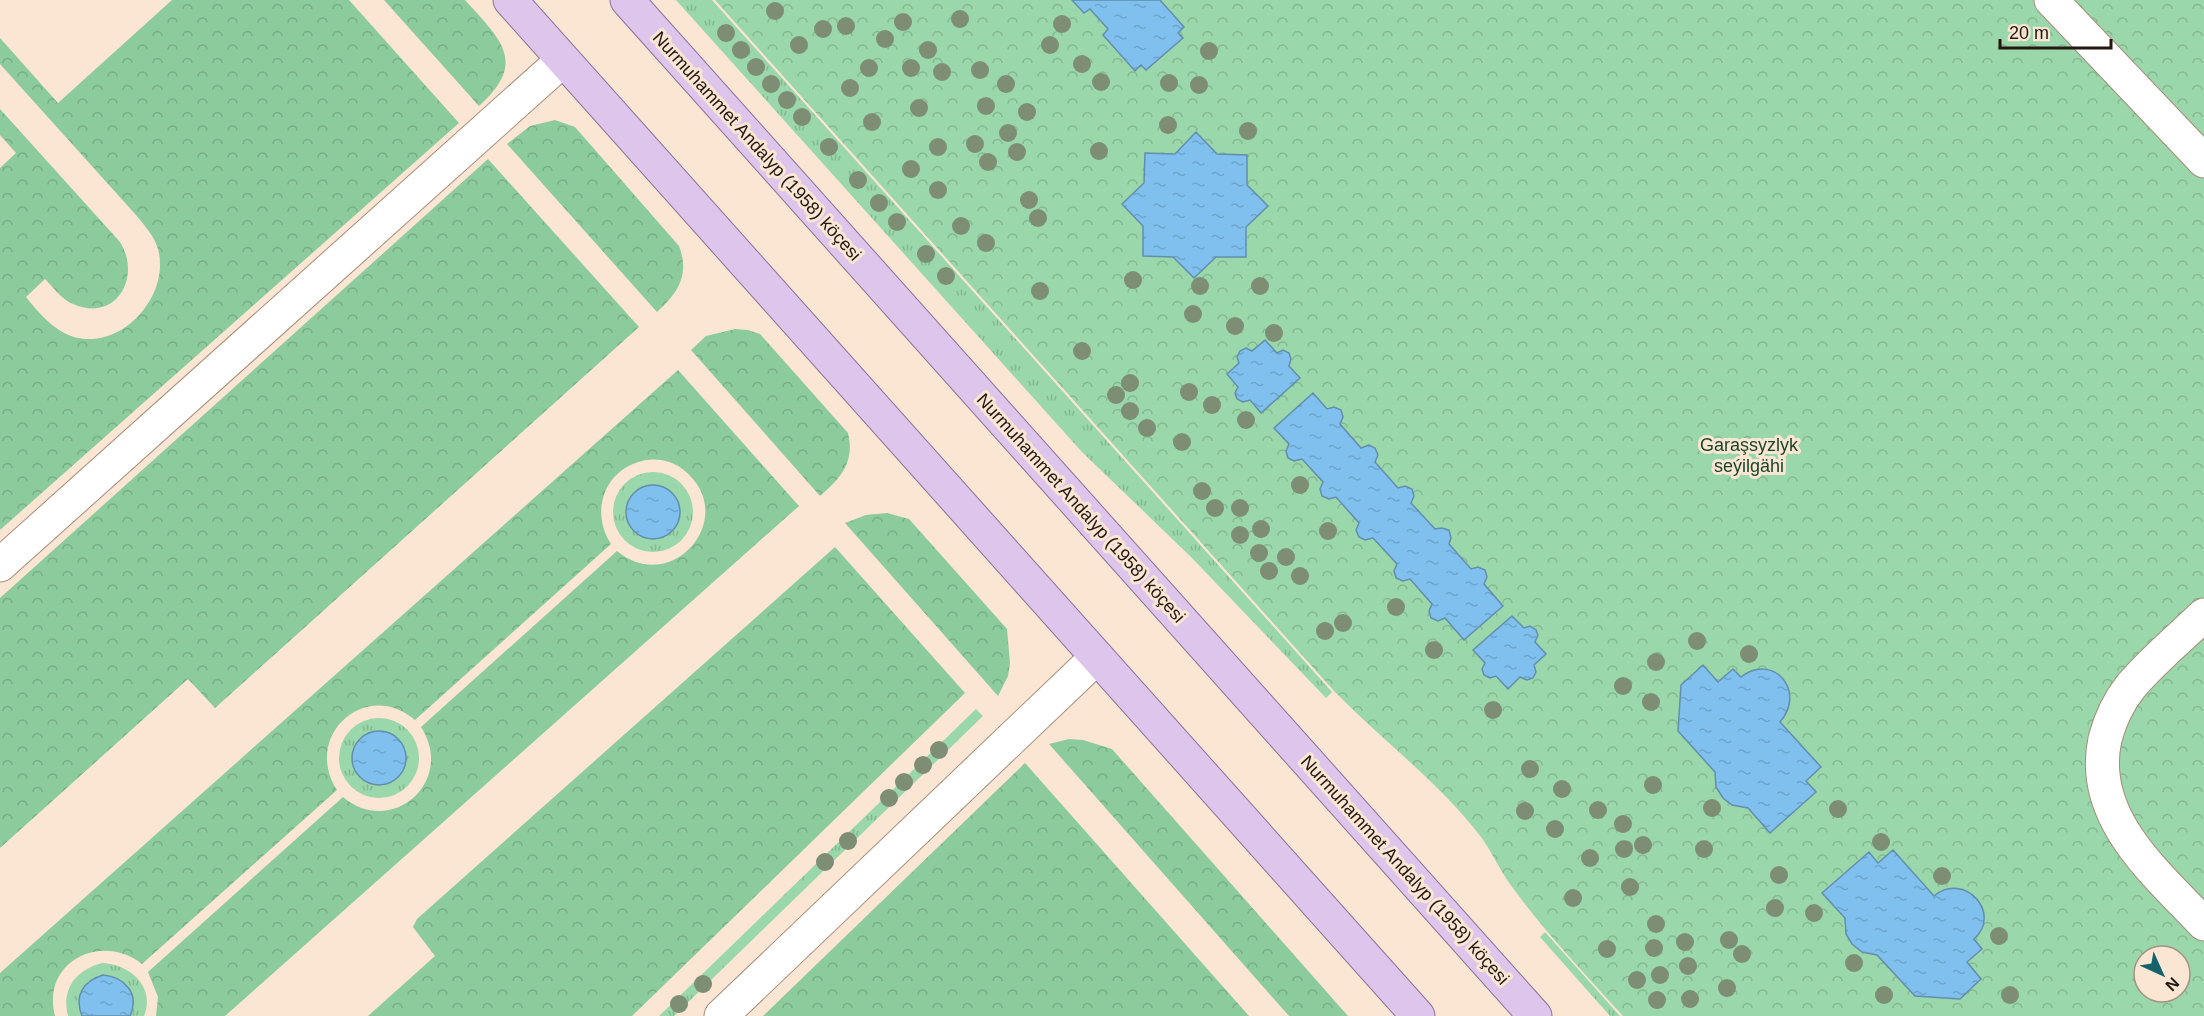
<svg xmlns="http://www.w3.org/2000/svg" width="2204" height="1016" font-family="Arial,sans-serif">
  <defs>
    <pattern id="grass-tufts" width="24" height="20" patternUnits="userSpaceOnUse" patternTransform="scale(1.5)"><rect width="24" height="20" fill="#9ad7aa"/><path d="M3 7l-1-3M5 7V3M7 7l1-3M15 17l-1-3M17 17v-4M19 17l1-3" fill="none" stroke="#84b891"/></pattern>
    <pattern id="forest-crowns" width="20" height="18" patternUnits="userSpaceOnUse" patternTransform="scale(1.5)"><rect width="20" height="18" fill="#8bcb9c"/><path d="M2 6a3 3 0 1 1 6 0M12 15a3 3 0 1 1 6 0" fill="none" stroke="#78ae85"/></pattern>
    <pattern id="park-crowns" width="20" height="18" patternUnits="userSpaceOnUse" patternTransform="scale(1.5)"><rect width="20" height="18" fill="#9ad7aa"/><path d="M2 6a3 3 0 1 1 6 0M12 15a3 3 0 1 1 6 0" fill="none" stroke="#84b891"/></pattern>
    <pattern id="water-ripples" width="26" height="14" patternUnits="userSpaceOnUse" patternTransform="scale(1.5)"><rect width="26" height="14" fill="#7fc0ee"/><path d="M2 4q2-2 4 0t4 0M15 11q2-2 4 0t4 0" fill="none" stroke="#6da4cb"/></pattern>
  </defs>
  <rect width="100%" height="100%" fill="#fbe5d3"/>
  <!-- grass -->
  <path fill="url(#grass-tufts)" d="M676 0H712L1332 692 1326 698 1191 557 1082 452Z
    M613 512a40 40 0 1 1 80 0a40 40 0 1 1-80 0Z
    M976 709 983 716 674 1016H659Z
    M339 758a40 40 0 1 1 80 0a40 40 0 1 1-80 0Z
    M1545 932 1620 1016H1610L1540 937Z
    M102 963C129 964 156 986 144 1016H68C61 989 76 970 102 963Z"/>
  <!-- forest -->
  <path fill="url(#forest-crowns)" d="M172 0H349L459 123 0 530V168L16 153 0 135V109L120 242C142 277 116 323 73 304 61 299 54 288 45 279L26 297C38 312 52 329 71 336 119 353 171 297 158 249 155 237 144 225 136 215L0 64V38L58 103Z
    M384 0H465C501 40 528 62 479 106Z
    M555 120 575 127 679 246C690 275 678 293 657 312L507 144 530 126Z
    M488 159 639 327 215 708 188 679 0 848V598Z
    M735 329 748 330 760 334 848 433C855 462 841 478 820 496L691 350 706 336Z
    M678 370 799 506 225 1016H156L158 997 148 972 343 797C392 838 456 781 421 727L617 551C672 597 740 517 685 471 674 461 657 457 642 461 604 470 590 512 611 544L415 720C366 678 302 736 337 790L142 964C101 932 41 962 55 1016H0V973Z
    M887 513 909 519 1007 629 1010 663 1008 676 998 696 845 523 866 515Z
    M835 547 965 693 632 1016H368L435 956 413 927 417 919Z
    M1069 739 1083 740 1112 749 1348 1016H1289L1049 744Z
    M1025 763 1249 1016H763Z"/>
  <!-- park -->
  <path fill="url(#park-crowns)" fill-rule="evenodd" d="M715 0H2204V1016H1623C1584 973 1544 931 1510 884 1499 869 1492 852 1481 837 1439 782 1383 741 1335 692ZM2144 956H2180V992H2144Z"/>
  <!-- water -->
  <path fill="url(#water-ripples)" stroke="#638eac" stroke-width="1.5" d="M1072 0H1160L1184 27 1178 33 1183 38 1146 70 1141 65 1135 71 1103 35 1108 29 1090 9 1084 13Z
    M1196 132 1217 154 1247 155V185L1268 206 1246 227V257H1216L1194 278 1173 257 1143 256V226L1122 204 1144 183 1145 153 1175 154Z
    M1265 340 1277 353 1283 350 1289 353 1291 359 1289 366 1300 378 1261 413 1250 400 1243 402 1237 399 1235 393 1238 387 1227 374 1239 363 1237 357 1240 351 1246 348 1252 351Z
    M1313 393 1327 409 1334 407 1341 410 1343 417 1340 424 1361 448 1369 445 1375 448 1378 455 1375 462 1398 488 1405 486 1412 489 1414 496 1411 503 1435 529 1442 528 1449 530 1451 538 1449 544 1471 569 1478 567 1485 570 1487 577 1484 584 1503 606 1464 640 1445 618 1438 621 1431 618 1429 611 1432 604 1410 579 1403 581 1396 578 1394 571 1397 564 1373 538 1365 540 1359 537 1356 530 1359 523 1336 497 1329 499 1322 496 1320 489 1323 482 1302 459 1294 461 1288 458 1286 451 1289 444 1274 428Z
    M626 512a27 27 0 1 1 54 0a27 27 0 1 1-54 0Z
    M1512 616 1524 628 1530 626 1536 630 1538 635 1535 642 1546 654 1534 665 1536 672 1533 678 1527 680 1520 677 1508 689 1496 676 1490 678 1484 675 1482 669 1485 663 1473 650Z
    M1703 665 1718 682 1733 669 1741 677C1773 652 1807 691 1780 722L1821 767 1806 781 1816 792 1770 833 1748 808 1732 805 1723 798 1716 787 1715 772 1678 731 1681 685Z
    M352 758a27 27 0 1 1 54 0a27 27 0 1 1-54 0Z
    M1893 850 1934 896C1964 871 2003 913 1974 939L1982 949 1967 962 1981 979 1960 999 1915 996 1877 955 1862 952 1852 944 1846 934 1845 918 1822 893 1869 852 1878 863Z
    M103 975C125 977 140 994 130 1016H82C74 996 83 981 103 975Z"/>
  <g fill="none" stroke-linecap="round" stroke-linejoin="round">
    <!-- minor casing -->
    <g stroke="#a68d78" stroke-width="35">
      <path id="minor" d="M2051 0 2204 161
        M0 565 563 60
        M2204 615C2180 638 2153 660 2131 686 2119 701 2110 720 2105 739 2088 817 2155 872 2204 924
        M721 1016 1097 657"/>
    </g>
    <!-- major casing -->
    <g stroke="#8e7097" stroke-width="35">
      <path id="major" d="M510 0 1418 1016
        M627 0 1535 1016"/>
    </g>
    <!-- minor -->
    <use href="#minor" stroke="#fff" stroke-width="33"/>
    <!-- major -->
    <use href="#major" stroke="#dec5ec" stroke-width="33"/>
  </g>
  <!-- trees -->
  <g fill="#7e8e75">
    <circle cx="775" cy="11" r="9"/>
    <circle cx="960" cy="19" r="9"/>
    <circle cx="903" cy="22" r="9"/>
    <circle cx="1062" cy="24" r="9"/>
    <circle cx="846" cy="26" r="9"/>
    <circle cx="823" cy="29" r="9"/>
    <circle cx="726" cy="33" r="9"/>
    <circle cx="885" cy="39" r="9"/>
    <circle cx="799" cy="45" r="9"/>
    <circle cx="1050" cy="45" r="9"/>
    <circle cx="741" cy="50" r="9"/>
    <circle cx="928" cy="50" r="9"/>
    <circle cx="1209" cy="51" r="9"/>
    <circle cx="1082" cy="64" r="9"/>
    <circle cx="756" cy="67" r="9"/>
    <circle cx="869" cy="68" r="9"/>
    <circle cx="911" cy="68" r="9"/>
    <circle cx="980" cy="70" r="9"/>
    <circle cx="942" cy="72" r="9"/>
    <circle cx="1101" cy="82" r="9"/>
    <circle cx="1169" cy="83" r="9"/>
    <circle cx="771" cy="84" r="9"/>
    <circle cx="1006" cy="84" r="9"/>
    <circle cx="1199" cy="85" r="9"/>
    <circle cx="850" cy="88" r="9"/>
    <circle cx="787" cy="100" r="9"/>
    <circle cx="986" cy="106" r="9"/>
    <circle cx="919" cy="108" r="9"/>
    <circle cx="1027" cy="112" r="9"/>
    <circle cx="802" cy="117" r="9"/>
    <circle cx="872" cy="122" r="9"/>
    <circle cx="1168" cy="125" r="9"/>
    <circle cx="1248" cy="131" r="9"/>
    <circle cx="1008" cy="133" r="9"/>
    <circle cx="975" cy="144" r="9"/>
    <circle cx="829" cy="147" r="9"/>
    <circle cx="938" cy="147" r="9"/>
    <circle cx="1099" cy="151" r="9"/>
    <circle cx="1017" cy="152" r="9"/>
    <circle cx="988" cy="162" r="9"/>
    <circle cx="911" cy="169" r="9"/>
    <circle cx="858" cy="180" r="9"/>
    <circle cx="938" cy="190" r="9"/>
    <circle cx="1029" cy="200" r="9"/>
    <circle cx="879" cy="203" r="9"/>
    <circle cx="1038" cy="218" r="9"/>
    <circle cx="897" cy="222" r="9"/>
    <circle cx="961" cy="226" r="9"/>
    <circle cx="986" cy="243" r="9"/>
    <circle cx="926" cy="254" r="9"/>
    <circle cx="946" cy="276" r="9"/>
    <circle cx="1133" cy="280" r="9"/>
    <circle cx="1200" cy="286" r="9"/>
    <circle cx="1260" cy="286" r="9"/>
    <circle cx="1040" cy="291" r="9"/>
    <circle cx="1193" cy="314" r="9"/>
    <circle cx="1235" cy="326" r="9"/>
    <circle cx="1274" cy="333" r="9"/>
    <circle cx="1082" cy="351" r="9"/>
    <circle cx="1130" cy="383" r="9"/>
    <circle cx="1189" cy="392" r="9"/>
    <circle cx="1116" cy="395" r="9"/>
    <circle cx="1212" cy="405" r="9"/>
    <circle cx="1130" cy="411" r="9"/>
    <circle cx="1246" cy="420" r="9"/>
    <circle cx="1147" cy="428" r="9"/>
    <circle cx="1182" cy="442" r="9"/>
    <circle cx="1300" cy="485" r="9"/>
    <circle cx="1202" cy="491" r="9"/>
    <circle cx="1215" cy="508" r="9"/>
    <circle cx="1240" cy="508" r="9"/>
    <circle cx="1261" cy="529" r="9"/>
    <circle cx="1328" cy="531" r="9"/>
    <circle cx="1240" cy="535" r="9"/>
    <circle cx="1259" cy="553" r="9"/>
    <circle cx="1286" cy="557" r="9"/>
    <circle cx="1269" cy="571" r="9"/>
    <circle cx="1300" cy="576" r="9"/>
    <circle cx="1396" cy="607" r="9"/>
    <circle cx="1343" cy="623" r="9"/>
    <circle cx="1325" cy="631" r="9"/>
    <circle cx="1697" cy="641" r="9"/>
    <circle cx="1434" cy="650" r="9"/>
    <circle cx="1749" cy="654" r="9"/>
    <circle cx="1656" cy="662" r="9"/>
    <circle cx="1623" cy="686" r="9"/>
    <circle cx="1651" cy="702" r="9"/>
    <circle cx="1493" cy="710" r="9"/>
    <circle cx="939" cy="750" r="9"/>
    <circle cx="923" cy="765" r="9"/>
    <circle cx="1530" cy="769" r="9"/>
    <circle cx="904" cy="782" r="9"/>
    <circle cx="1653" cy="785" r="9"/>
    <circle cx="1562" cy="789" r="9"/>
    <circle cx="889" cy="798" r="9"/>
    <circle cx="1712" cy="808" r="9"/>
    <circle cx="1838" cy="809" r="9"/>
    <circle cx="1598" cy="810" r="9"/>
    <circle cx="1525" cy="811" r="9"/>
    <circle cx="1623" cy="824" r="9"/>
    <circle cx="1555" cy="829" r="9"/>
    <circle cx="848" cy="841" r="9"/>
    <circle cx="1881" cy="842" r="9"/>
    <circle cx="1643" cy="845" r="9"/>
    <circle cx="1624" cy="849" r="9"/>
    <circle cx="1704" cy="849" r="9"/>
    <circle cx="1590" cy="858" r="9"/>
    <circle cx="825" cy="862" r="9"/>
    <circle cx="1779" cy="875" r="9"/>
    <circle cx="1942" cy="876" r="9"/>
    <circle cx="1630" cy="887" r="9"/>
    <circle cx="1573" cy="898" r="9"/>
    <circle cx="1775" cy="908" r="9"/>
    <circle cx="1814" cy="913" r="9"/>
    <circle cx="1656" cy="924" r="9"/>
    <circle cx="1999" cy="936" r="9"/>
    <circle cx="1729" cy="940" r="9"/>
    <circle cx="1685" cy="942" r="9"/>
    <circle cx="1654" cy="948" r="9"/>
    <circle cx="1607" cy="949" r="9"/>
    <circle cx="1742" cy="954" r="9"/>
    <circle cx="1854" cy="963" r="9"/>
    <circle cx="1688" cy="966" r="9"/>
    <circle cx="1660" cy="975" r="9"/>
    <circle cx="1637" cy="980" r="9"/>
    <circle cx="703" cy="984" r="9"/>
    <circle cx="1727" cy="988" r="9"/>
    <circle cx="1884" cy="995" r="9"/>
    <circle cx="2010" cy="995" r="9"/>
    <circle cx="1690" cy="999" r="9"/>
    <circle cx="1657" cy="1000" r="9"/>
    <circle cx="679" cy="1004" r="9"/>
  </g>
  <g text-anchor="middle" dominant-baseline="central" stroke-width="6" stroke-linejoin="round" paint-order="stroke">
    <!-- street labels -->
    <g font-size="18" fill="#221811" stroke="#fbe5d3">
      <text transform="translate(757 146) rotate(48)">Nurmuhammet Andalyp (1958) köçesi</text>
      <text transform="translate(1081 508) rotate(48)">Nurmuhammet Andalyp (1958) köçesi</text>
      <text transform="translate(1405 870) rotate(48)">Nurmuhammet Andalyp (1958) köçesi</text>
    </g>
    <!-- park labels -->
    <g font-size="18" fill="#174728" stroke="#fbe5d3">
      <text x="1749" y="445">Garaşsyzlyk<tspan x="1749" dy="21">seýilgähi</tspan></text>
    </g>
  </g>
  <!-- north arrow -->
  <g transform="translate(2162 974) rotate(135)"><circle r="28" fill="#fbe5d3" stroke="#a49385" stroke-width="1.5"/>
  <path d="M0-4.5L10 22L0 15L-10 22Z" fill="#14626b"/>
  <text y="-9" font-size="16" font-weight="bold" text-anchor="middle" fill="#221811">N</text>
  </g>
  <!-- scale -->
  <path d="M2000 39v9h111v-9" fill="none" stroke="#221811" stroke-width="3"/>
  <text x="2009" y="39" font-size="18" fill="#221811" stroke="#fbe5d3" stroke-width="4.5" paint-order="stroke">20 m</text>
</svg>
